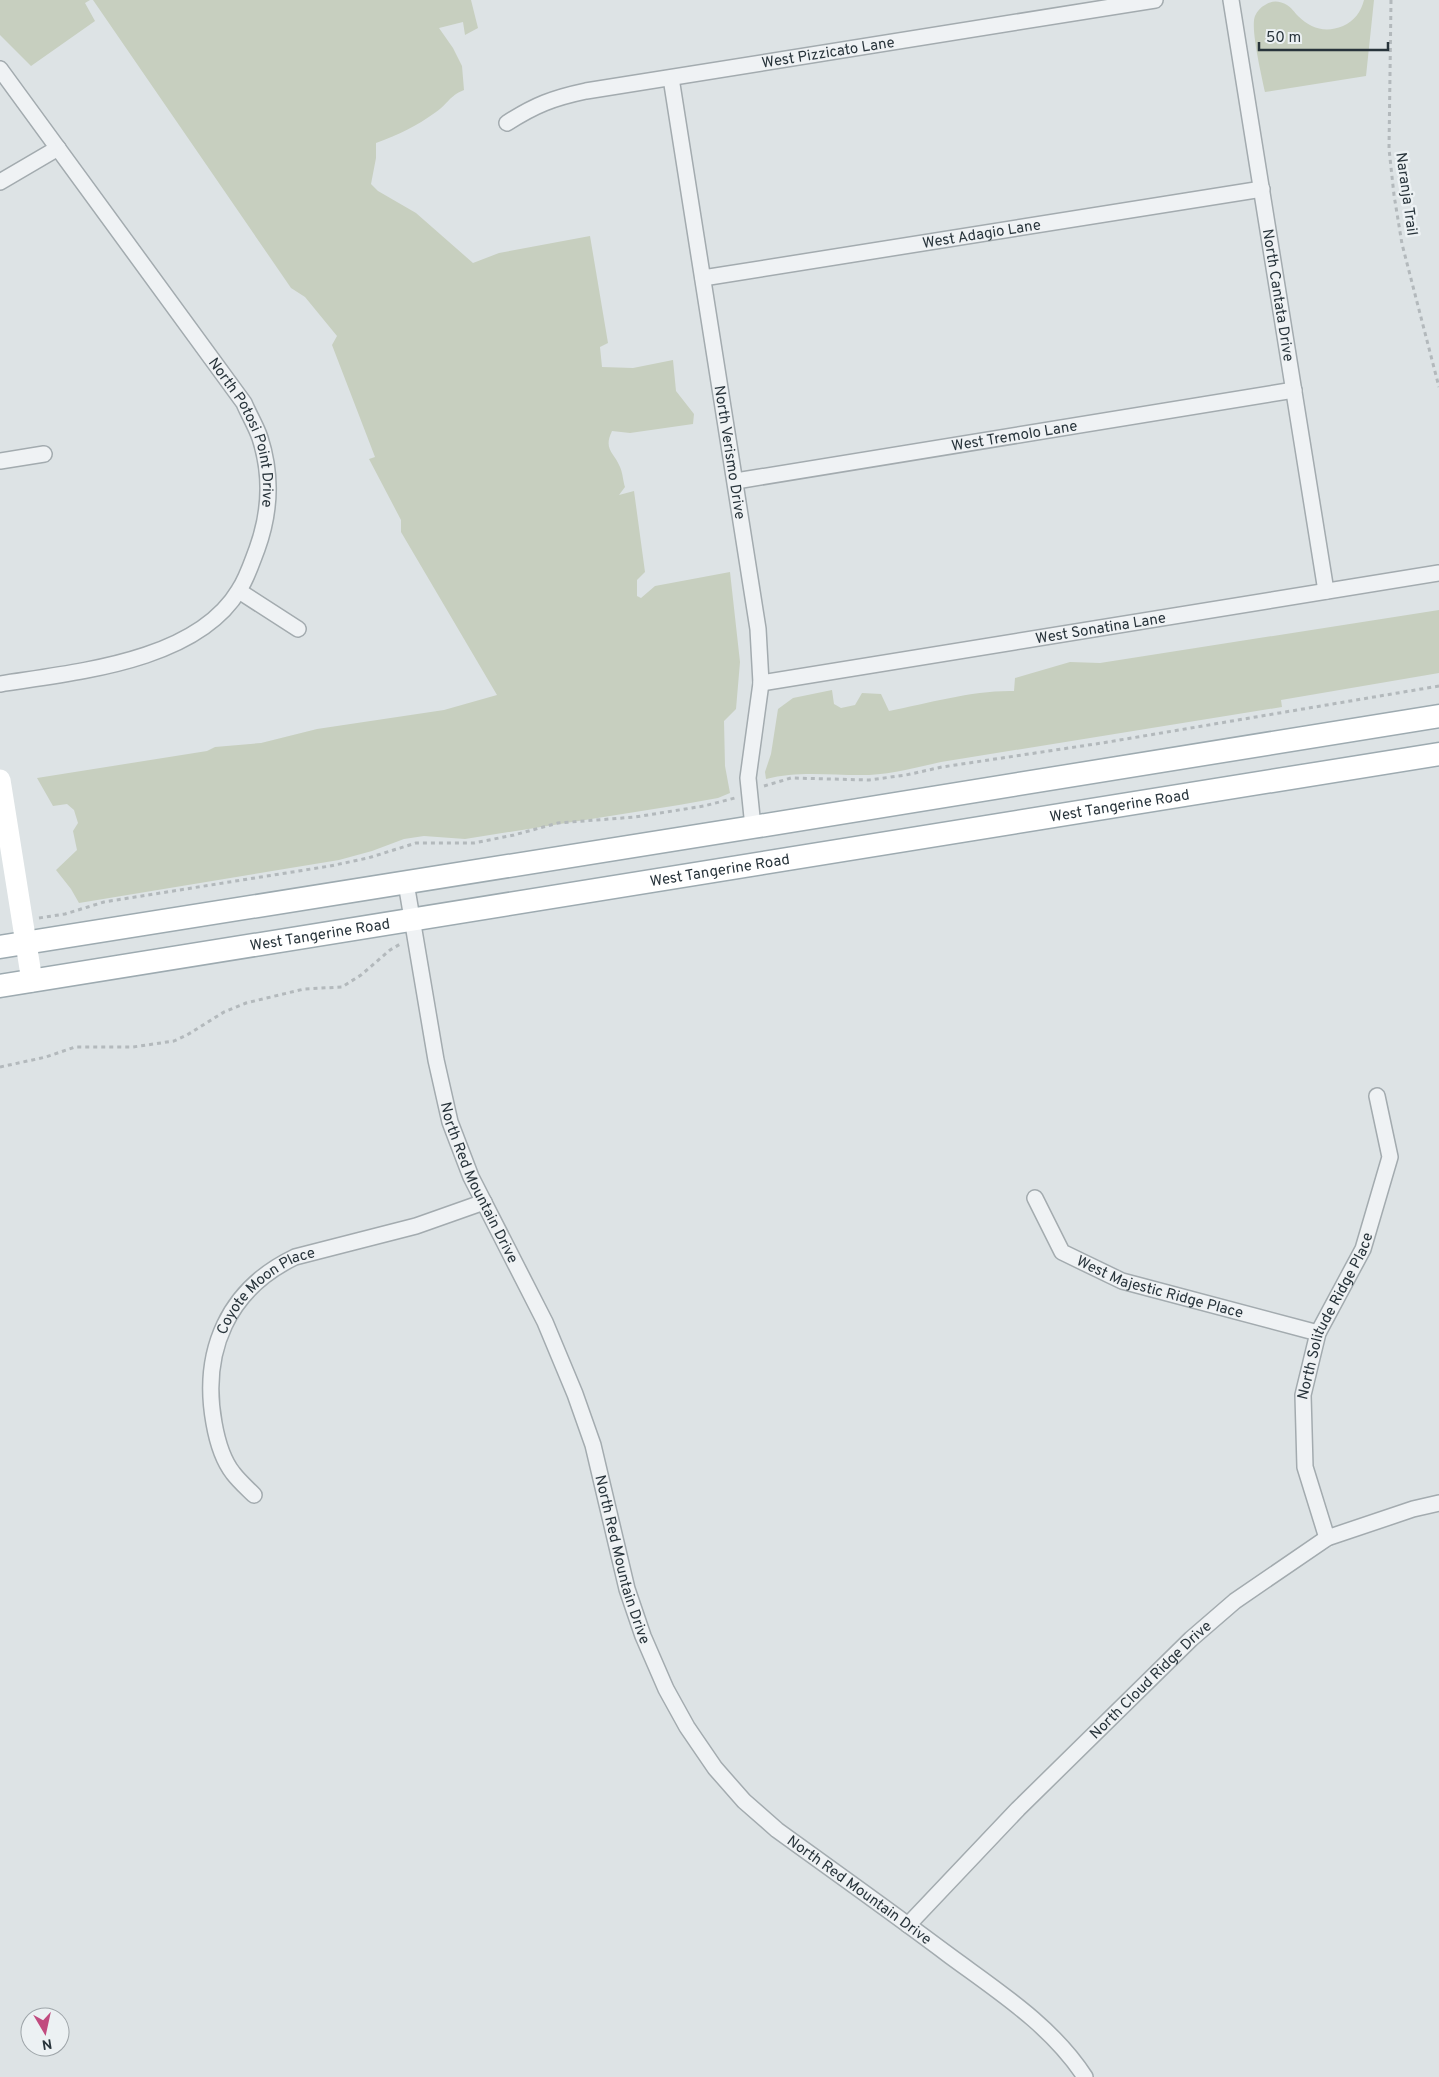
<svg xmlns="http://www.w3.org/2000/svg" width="1439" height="2077" font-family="Overpass,sans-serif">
<rect width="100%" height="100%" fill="#dde3e5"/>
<g fill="#c7cfbf">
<path d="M0,0H90L85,3L95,21L31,66L0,35Z"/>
<path d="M93,0H471L478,28L465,35L463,22L439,28L453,48L462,66L464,90C449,96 448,104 436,112C415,127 400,134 376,143V158L371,184L378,191L416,213L473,263L499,253L590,236L608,343L600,347L602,367L633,368L673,360L676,391L694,414L693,424L630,433L612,431C603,450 614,452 620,467C623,474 623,481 625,487L619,495L634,491L645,572L637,580V596L641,598L655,586L730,572L740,662L736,709L724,721L725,766L730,793L718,798L679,805L465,839L424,836L404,839L372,851L339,860L79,903L71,889L56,870L77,850L73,831L78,823L74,810L67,804L53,806L37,778L207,751L215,747L261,743L317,729L444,710L497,695L401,532V520L369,459L375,457L332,345L337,336L305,297L291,288Z"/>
<path d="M1364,0H1374L1366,76L1265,92C1262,77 1250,28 1255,16C1257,11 1261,7 1265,5C1272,0 1280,1 1287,5C1292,8 1294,12 1298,16C1311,29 1326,33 1343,26C1354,21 1361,12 1364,0Z"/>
<path d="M1439,610V673L1281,700L1282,707L941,762C918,767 893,774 869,775C835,776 800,770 766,779L765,772L771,754L778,709L793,698L832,690L834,704L841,708L855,705L862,693L881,694L889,711C929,703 974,690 1014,691L1015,678L1070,662L1100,663Z"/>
</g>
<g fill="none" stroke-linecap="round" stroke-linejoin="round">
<defs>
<g id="street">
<path id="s1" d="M1231,0L1326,591"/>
<path id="s2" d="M0,69L244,403C249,415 256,426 260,438C272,475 270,513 257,549C252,562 247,578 239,590C196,662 75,672 0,684"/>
<path id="s3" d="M671,78L758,629L761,683L748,778L753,827"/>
<path id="s4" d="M507,123C535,105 553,98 586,91L1155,0"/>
<path d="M0,182L58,148"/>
<path id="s5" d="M703,278L1262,189"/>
<path d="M0,461L44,454"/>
<path id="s6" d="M736,481L1294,390"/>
<path d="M239,591L298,629"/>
<path id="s7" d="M761,683L1439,573"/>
<path id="s8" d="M406,883L436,1060L450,1122L471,1177L545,1322L575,1394L593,1445L627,1589L643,1636L666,1689L687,1727L715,1768L744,1801L777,1830C835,1872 893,1913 950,1956C999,1992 1052,2026 1085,2077"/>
<path id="s9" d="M1035,1198L1062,1252L1122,1281L1318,1333"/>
<path id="s10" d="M254,1495C247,1488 239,1481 233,1473C222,1459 217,1440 214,1423C201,1351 228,1289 295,1257L416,1226L484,1202"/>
<path id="s11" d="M1327,1538L1305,1467L1303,1395L1318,1333L1363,1249L1390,1157L1377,1096"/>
<path id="s12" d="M908,1925L1018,1809L1191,1639L1235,1601L1327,1538L1413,1509L1439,1503"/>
</g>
<g id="primary">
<path d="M0,947L753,827L1439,716"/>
<path id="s13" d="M0,986L1439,754"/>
</g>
</defs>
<use href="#street" stroke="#a3abaf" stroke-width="18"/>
<use href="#primary" stroke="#9daab0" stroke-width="25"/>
<g stroke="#b3b9bc" stroke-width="3" stroke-dasharray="4 4" stroke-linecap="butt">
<path d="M1391,0L1389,149L1394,195L1402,244L1439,387"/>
<path d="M764,786L791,778L869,780L906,775L942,767L1102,743L1439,686"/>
<path d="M39,918L65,914L104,902L330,866L368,858L416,843H474L514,835L558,823L635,817L704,806L735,798"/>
<path d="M0,1067L46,1057L75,1047H133L174,1041L187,1035L224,1012L246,1003L304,989L342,987L361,975L390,950L402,943"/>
</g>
<use href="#street" stroke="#eff2f4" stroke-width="15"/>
<path stroke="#fff" stroke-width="21" d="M0,780L32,981"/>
<use href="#primary" stroke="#fff" stroke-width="22"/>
</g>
<g text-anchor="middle" stroke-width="5" stroke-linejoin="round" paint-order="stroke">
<g font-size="15" fill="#28343b" stroke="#ecf1f3">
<text dy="5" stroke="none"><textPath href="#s4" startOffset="331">West Pizzicato Lane</textPath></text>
<text transform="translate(1407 194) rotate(82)" y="5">Naranja Trail</text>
<text dy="5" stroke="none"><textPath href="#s5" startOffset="282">West Adagio Lane</textPath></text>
<text dy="5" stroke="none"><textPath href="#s1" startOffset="299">North Cantata Drive</textPath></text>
<text dy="5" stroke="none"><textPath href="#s2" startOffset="441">North Potosi Point Drive</textPath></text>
<text dy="5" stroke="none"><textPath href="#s6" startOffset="282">West Tremolo Lane</textPath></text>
<text dy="5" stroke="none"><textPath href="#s3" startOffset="379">North Verismo Drive</textPath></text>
<text dy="5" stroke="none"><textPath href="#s7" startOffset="344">West Sonatina Lane</textPath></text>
<text dy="5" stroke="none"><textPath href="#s13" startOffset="1134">West Tangerine Road</textPath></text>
<text dy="5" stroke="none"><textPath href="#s13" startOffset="729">West Tangerine Road</textPath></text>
<text dy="5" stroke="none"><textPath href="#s13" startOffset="324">West Tangerine Road</textPath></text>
<text dy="5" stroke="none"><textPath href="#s8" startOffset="310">North Red Mountain Drive</textPath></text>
<text dy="5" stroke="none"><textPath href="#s9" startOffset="165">West Majestic Ridge Place</textPath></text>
<text dy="5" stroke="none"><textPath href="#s10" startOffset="240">Coyote Moon Place</textPath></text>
<text dy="5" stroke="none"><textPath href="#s11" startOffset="232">North Solitude Ridge Place</textPath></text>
<text dy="5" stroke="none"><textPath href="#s8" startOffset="715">North Red Mountain Drive</textPath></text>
<text dy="5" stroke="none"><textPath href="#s12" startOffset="345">North Cloud Ridge Drive</textPath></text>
<text dy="5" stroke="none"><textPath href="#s8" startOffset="1135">North Red Mountain Drive</textPath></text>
</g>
</g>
<g transform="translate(45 2032) rotate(171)"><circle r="24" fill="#ecf1f3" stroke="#9ea5a9"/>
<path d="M0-4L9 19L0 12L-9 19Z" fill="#c14b7f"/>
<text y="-8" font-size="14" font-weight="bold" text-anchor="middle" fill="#28343b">N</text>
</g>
<path d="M1259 42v8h129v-8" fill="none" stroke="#28343b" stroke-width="2.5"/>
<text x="1266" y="42" font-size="15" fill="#28343b" stroke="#ecf1f3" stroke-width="4" paint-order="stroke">50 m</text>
</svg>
